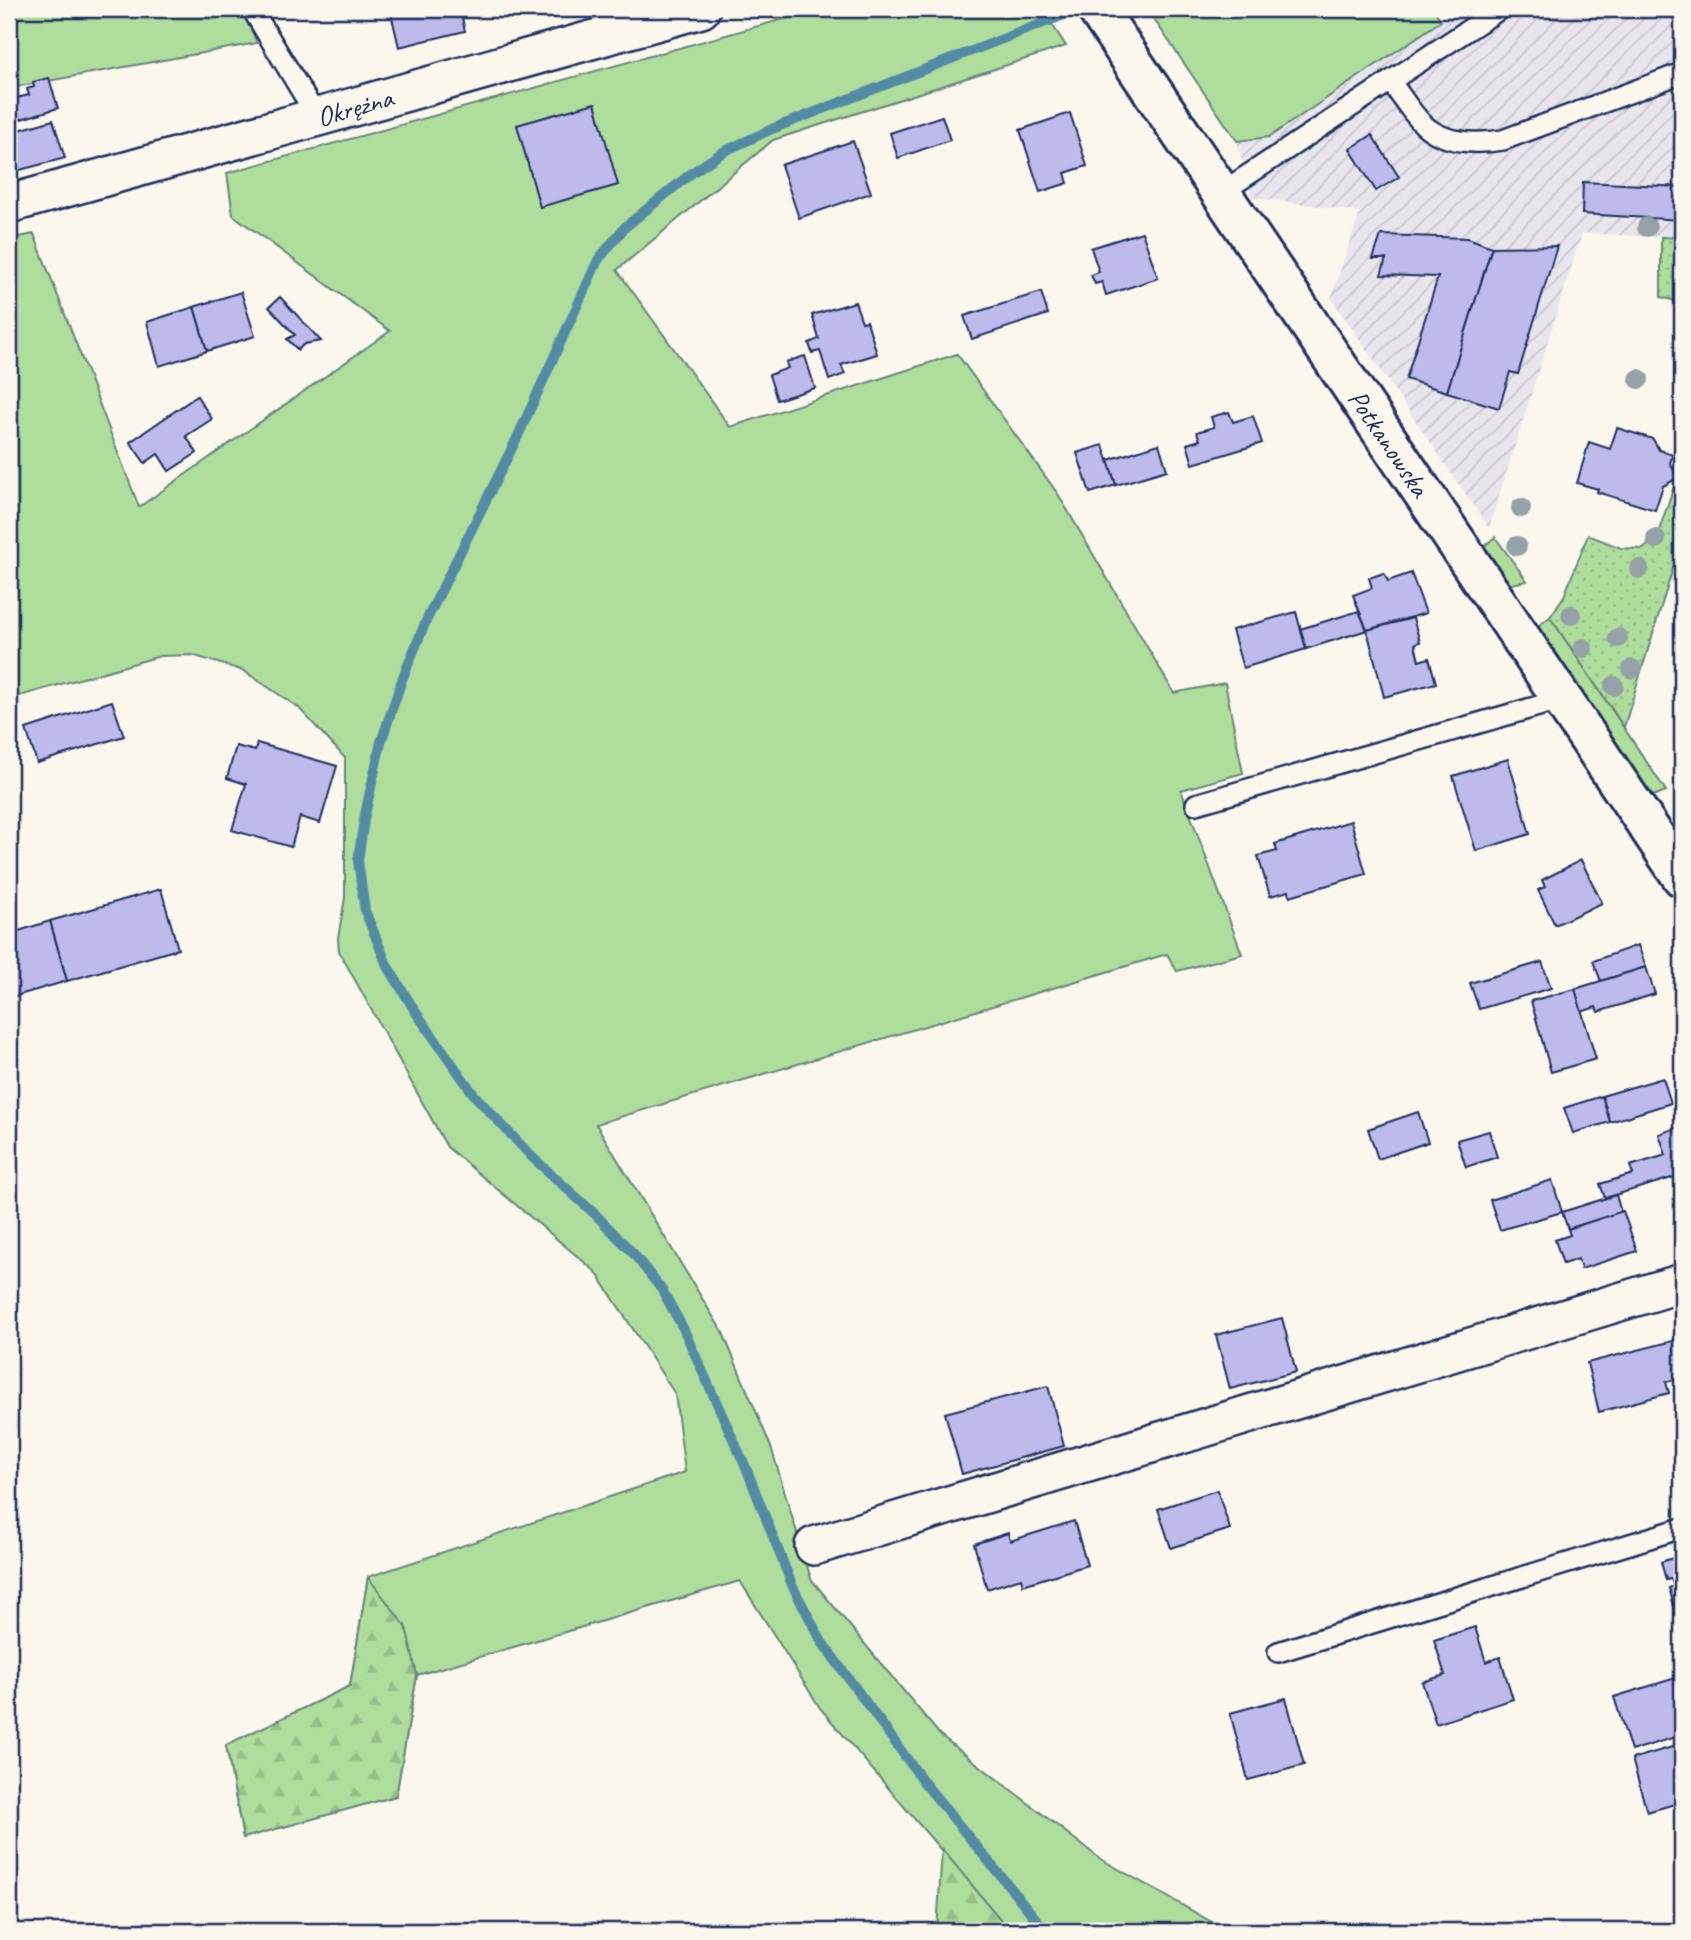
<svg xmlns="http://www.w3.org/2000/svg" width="1691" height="1940" font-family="Caveat,sans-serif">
<defs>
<pattern id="industrial-furrows" width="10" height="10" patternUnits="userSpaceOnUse" patternTransform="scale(1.75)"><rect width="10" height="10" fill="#e9e5ec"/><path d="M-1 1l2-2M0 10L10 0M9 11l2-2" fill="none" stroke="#c7c5cd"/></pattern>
<pattern id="forest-firs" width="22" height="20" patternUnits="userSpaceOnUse" patternTransform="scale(1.75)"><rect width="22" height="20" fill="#afdd9c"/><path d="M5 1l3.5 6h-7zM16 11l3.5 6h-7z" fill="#96be89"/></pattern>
<pattern id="garden-dots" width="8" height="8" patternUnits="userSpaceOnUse" patternTransform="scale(1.75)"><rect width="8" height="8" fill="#afdd9c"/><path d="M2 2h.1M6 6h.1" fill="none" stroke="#96be89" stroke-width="1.8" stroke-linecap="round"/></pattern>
</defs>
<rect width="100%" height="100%" fill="#fbf7ec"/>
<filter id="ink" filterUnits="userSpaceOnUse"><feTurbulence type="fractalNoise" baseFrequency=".0143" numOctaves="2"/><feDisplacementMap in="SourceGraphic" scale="14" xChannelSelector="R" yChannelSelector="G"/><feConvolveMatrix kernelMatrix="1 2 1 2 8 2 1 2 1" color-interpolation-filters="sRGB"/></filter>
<g filter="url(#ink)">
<path fill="url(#industrial-furrows)" d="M1459,9H1682V238L1582,233L1489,528L1331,298L1360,212L1251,197L1237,141L1269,137Z"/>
<g fill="#afdd9c" stroke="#65867d" stroke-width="2">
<path d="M9,9H242L257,43L9,88Z"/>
<path d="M820,9H1042L1066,46L773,140L617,270L730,427L957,354L1058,494L1174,693L1225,683L1243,773L1181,790L1242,954L1177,971L1167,954L596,1124L723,1333L771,1447L811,1579L940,1735L1099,1858L1224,1929L1217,1931H1010L820,1708L740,1581L417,1675L396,1796L243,1838L226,1745L350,1686L368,1577L685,1472L675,1394L596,1272L447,1147L339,951L338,938L345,898V758L299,708L244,671L192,655L160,656L9,699V239L34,234L139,507L390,331L233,215L227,173Z"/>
<path d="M1147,9H1434L1441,21L1269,137L1237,141Z"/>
<path d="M1495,537L1527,581L1506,585L1481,549Z"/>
<path d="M1550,617L1666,791L1648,798L1534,629Z"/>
</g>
<g fill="url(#forest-firs)" stroke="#65867d" stroke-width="2">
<path d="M368,1577L406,1627L417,1675L396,1796L243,1838L226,1745L350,1686Z"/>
<path d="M942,1849L1010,1931H937Z"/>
</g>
<g fill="url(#garden-dots)" stroke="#65867d" stroke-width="2">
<path d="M1661,237L1682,238V303L1661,297Z"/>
<path d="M1682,463V539L1624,727L1550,617L1564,596L1588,535L1621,548L1643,549L1656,539Z"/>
</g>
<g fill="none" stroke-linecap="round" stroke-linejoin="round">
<path stroke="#538ba5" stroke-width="10" d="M1046,1931L926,1785L822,1642L792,1585L747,1470L683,1328L662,1290L633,1253L596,1215L531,1156L475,1096L415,1011L387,965L365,911L358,861L364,819L381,742L403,677L426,621L518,436L598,260L625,227L693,172L723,152L772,129L1074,11"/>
</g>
<g fill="#bebaec" stroke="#1b2f5e" stroke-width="2">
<path d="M390,9H460L465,31L399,47Z"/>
<path d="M49,78L58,108L18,120L12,99L29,95L27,89L34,87L33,82Z"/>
<path d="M595,103L618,185L540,207L517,125Z"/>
<path d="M1070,113L1087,166L1065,173L1068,183L1040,192L1020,130Z"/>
<path d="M942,116L950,140L898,158L890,133Z"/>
<path d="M53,120L65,158L9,173V147L12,146L9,133Z"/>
<path d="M1372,135L1399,177L1376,191L1350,149Z"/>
<path d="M853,141L871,193L799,218L781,165Z"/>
<path d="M1583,182L1682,187V220L1582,214Z"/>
<path d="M1142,232L1158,278L1106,295L1102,282L1095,284L1091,275L1099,272L1091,248Z"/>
<path d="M1381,235L1468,238L1492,247L1447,392L1406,379L1438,277L1381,275L1386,259H1373Z"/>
<path d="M1557,246L1518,374L1510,372L1499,408L1447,392L1492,247Z"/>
<path d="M241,292L255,336L207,351L194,307Z"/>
<path d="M1041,292L1048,314L972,339L964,316Z"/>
<path d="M280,297L321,341L304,344L298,350L287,339L295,335L269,307Z"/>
<path d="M855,302L862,322L867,321L877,354L841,365L845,374L829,380L820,351L812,353L809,343L819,339L812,315Z"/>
<path d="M194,307L207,351L159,366L147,322Z"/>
<path d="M805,356L815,388L777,400L769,375L788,368L786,362Z"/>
<path d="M197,396L212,419L186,436L197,453L169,471L158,454L145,463L130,442Z"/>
<path d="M1229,412L1233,422L1253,416L1262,443L1193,464L1187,444L1200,440L1197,432L1214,427L1211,417Z"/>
<path d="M1617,428L1653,439L1659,450L1673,455L1670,463L1678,478L1663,486L1655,510L1597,492L1598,489L1577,483L1589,442L1610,449Z"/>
<path d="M1159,444L1167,470L1116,485L1108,460Z"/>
<path d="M1103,445L1116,485L1090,493L1077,453Z"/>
<path d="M1384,573L1388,581L1411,573L1426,613L1367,630L1353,595L1372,588L1369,578Z"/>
<path d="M1359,611L1367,630L1306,649L1300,629Z"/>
<path d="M1296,612L1306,649L1243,668L1232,630Z"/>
<path d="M1413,618L1420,642L1415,644L1419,661L1429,658L1436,683L1384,697L1367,630Z"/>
<path d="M112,701L124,736L37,763L26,729Z"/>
<path d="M257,743L337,766L320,823L300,817L291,847L232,830L246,784L227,778L236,746L255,751Z"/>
<path d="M1508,759L1530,834L1476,851L1453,776Z"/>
<path d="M1351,821L1366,874L1290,896L1289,891L1270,896L1258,856L1277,851L1275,844Z"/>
<path d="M1581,860L1602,903L1555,925L1538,890L1545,887L1542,880Z"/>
<path d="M161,889L178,949L67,981L50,921Z"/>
<path d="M50,921L67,981L9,998V934Z"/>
<path d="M1638,945L1646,967L1601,981L1593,961Z"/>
<path d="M1542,962L1551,988L1479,1009L1470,983Z"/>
<path d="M1646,967L1655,994L1598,1012L1596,1007L1581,1012L1575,989Z"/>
<path d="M1575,989L1596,1059L1551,1072L1531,1001Z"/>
<path d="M1663,1078L1671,1103L1610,1122L1602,1096Z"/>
<path d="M1602,1096L1610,1122L1573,1133L1564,1108Z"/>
<path d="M1418,1112L1428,1142L1378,1159L1368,1129Z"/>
<path d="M1682,1126V1175L1605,1198L1600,1184L1633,1174L1630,1166L1666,1155L1659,1134Z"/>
<path d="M1489,1131L1497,1157L1466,1167L1457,1140Z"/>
<path d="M1552,1180L1562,1212L1500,1230L1490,1200Z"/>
<path d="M1616,1195L1621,1212L1568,1229L1562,1212Z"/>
<path d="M1623,1211L1637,1251L1581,1269L1578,1259L1563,1264L1555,1240L1570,1235L1568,1229Z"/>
<path d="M1282,1318L1296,1372L1230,1389L1216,1335Z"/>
<path d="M1681,1339L1682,1378L1666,1382L1669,1393L1599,1412L1587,1363Z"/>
<path d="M1048,1386L1064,1446L962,1474L945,1413Z"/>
<path d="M1217,1490L1230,1529L1171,1548L1158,1509Z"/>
<path d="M1074,1521L1087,1565L1023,1585L1021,1578L987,1589L974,1544L1008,1533L1010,1541Z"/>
<path d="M1682,1555V1634L1669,1588L1674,1586L1671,1579L1666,1580L1661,1562Z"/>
<path d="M1475,1627L1486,1662L1500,1657L1513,1699L1436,1724L1422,1682L1445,1675L1434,1640Z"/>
<path d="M1682,1676V1735L1631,1751L1614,1697Z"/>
<path d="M1286,1698L1304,1765L1248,1780L1230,1713Z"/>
<path d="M1682,1744V1802L1647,1812L1632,1759Z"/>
</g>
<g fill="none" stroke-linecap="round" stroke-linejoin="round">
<defs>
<g id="lane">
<path d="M252,9L317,117"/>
<path d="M1390,81C1401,95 1411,113 1424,125C1445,144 1477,144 1503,140L1682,73"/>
<path d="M1222,192L1500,9"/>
<path d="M1196,804L1563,699"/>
<path d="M1278,1652L1682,1528"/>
</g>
<g id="street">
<path id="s1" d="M9,204L701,9"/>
<path d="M814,1546L1682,1283"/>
</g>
<g id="secondary">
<path id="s2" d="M1097,9L1682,877"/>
</g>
</defs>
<use href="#lane" stroke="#1b2f5e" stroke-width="24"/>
<use href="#street" stroke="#1b2f5e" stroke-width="42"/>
<use href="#secondary" stroke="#1b2f5e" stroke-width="44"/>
<use href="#lane" stroke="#fbf7ec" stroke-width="19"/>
<use href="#street" stroke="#fbf7ec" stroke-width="37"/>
<use href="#secondary" stroke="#fbf7ec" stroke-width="38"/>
</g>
<g fill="#94a1a7">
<circle cx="1647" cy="227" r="10"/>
<circle cx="1639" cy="379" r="10"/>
<circle cx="1521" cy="508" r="10"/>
<circle cx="1656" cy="539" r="10"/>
<circle cx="1517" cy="546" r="10"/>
<circle cx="1639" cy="569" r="10"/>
<circle cx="1571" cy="615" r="10"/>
<circle cx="1618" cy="638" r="10"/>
<circle cx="1583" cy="648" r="10"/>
<circle cx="1632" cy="669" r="10"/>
<circle cx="1614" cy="686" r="10"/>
</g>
</g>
<g text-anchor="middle" stroke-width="5" stroke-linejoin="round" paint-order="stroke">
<g font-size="28" fill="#1b2f5e" stroke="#fbf7ec">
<text dy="10" stroke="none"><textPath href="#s1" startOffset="359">Okrężna</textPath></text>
<text dy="10" stroke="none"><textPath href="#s2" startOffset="523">Potkanowska</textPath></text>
</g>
</g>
<rect width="1691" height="1940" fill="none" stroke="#fbf7ec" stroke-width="35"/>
<rect x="18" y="18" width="1656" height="1905" fill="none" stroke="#1b2f5e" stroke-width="2.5" filter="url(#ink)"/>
</svg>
